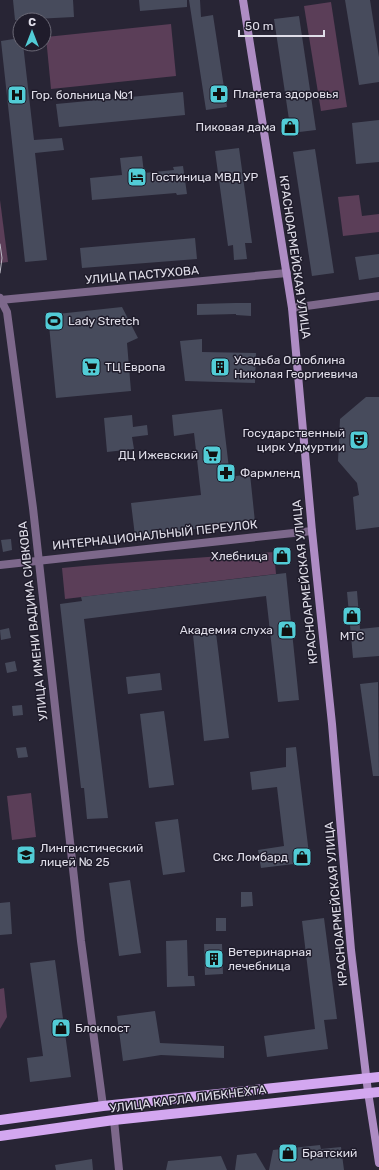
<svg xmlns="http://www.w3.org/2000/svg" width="379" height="1170" font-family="Rubik,sans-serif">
<rect width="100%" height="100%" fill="#282535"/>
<g fill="#5b3e58">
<path d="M331,2L347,107L321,111L304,6Z"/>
<path d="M171,24L176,76L51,89L46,37Z"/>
<path d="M359,195L362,216L379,214V232L343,236L338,197Z"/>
<path d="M0,200L8,262L0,263Z"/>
<path d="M274,552L276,574L65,599L62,568C133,561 204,558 274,552Z"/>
<path d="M31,793L36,837L12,840L7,796Z"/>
<path d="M4,988L7,1017L0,1029V989Z"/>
</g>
<g fill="#474b5c">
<path d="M13,0H73L74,17L15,20Z"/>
<path d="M139,0H187V7L140,11Z"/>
<path d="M189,0H200L201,17L213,15L227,107L206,110Z"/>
<path d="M345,0H370L379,57V82L359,85Z"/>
<path d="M299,16L316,130L291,133L274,19Z"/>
<path d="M20,38V44H23L34,140L62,138L64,150L35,153L47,260L25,262L1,41Z"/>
<path d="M183,92L185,115L59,127L56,104Z"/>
<path d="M379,120V162L356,164L352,123Z"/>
<path d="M239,148L252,243H245L247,259L234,260L233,245L228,246L215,151Z"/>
<path d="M315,149L334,273L312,276L293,152Z"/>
<path d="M142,156L144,173L174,170L173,167L183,166L187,194L177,195L176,193L92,200L90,178L122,175L120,158Z"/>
<path d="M195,238L197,259L82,268L80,248Z"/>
<path d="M379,254V277L359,280L355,257Z"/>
<path d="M235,303H251V316L236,315V314L197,315V304Z"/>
<path d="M122,307L138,338L127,343L131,391L56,398L48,315Z"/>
<path d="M202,339V352L256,353L255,383L185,381L180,341Z"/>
<path d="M366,397H379V527L356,530L353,497L359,495L357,483L338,461L340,419Z"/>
<path d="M222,409L230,477L250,474L255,522L135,536L131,503L201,495L194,433L174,436L172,415Z"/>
<path d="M132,415L133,427L147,425L148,435L132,437L134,449L107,452L104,418Z"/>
<path d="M11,539L12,550L3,552L1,540Z"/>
<path d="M286,551L287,560L278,561L277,552Z"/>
<path d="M286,573L299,700L278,702L266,596L84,619L108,818L87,819L84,788H81L60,604L82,601L81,597Z"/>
<path d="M357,591L360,629L379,627V656L353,658L347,592Z"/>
<path d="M9,628L11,638L1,640L0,630Z"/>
<path d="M216,633L229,738L204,741L193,635Z"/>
<path d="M15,661L17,671L7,673L5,663Z"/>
<path d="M160,673L162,690L128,694L126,677Z"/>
<path d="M378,682L379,776H373L360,684Z"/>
<path d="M22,705L23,715L13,716L12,706Z"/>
<path d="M164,711L174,785L149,788L140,714Z"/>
<path d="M26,747L28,757L18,758L16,748Z"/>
<path d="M296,747L310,862L261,868L258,850L284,846L277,787L252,790L250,772L286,767V748Z"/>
<path d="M178,819L185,872L163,875L155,822Z"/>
<path d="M130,880L141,953L119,956L109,883Z"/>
<path d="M241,892H252L253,906L241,907Z"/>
<path d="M10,902L12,934L0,935V903Z"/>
<rect x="216" y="918" width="10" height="13"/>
<path d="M324,918L337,1019L324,1020L328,1049L267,1057L264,1036L315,1029L302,921Z"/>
<path d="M187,940L188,976H194L195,986L167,987L166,941Z"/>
<path d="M204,944H222L223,974L205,975Z"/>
<path d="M55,960L71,1077L30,1082L27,1058L43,1056L30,963Z"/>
<path d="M155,1011L160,1043L224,1046V1058L161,1055L123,1061L117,1016Z"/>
<path d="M320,1145L321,1149L341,1147L344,1170H269L273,1150Z"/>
<path d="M256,1153L266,1170H235L237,1155Z"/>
<path d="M221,1156L227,1170H166L168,1161Z"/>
<path d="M92,1159L93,1170H56L55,1165Z"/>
</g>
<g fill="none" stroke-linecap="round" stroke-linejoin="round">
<g stroke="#7d688b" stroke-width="8">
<path d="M0,298L7,312L33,508L81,941L103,1106"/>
<path d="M0,300L287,273"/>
<path d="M292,308L379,296"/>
<path d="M0,565L312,531"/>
<path d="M114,1120L119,1170"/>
</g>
<path stroke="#ae8cc4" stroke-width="8" d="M243,0L292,308L312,531L332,724L351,950L368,1092L379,1163"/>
<g stroke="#d3a7f0" stroke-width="10">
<path d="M0,1120L103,1106L379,1077"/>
<path d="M0,1136L114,1120L379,1092"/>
</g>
<path stroke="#bbb8c4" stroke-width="1" d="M0,244L2,258L0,273"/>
</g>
<defs>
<symbol id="pharmacy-square" viewBox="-11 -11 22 22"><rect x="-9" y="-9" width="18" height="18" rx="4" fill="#52ccd6" stroke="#1f1c2b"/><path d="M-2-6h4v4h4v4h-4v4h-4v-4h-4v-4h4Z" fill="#111"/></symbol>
<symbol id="hospital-square" viewBox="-11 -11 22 22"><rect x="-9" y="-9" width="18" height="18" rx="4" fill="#52ccd6" stroke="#1f1c2b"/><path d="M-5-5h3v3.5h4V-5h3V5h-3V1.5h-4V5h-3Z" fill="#111"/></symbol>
<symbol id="shop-square" viewBox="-11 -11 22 22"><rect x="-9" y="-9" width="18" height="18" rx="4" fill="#52ccd6" stroke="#1f1c2b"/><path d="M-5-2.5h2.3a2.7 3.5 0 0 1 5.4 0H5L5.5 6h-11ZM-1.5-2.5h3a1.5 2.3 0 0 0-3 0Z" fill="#111"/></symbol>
<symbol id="hotel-square" viewBox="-11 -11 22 22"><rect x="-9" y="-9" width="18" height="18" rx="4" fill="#52ccd6" stroke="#1f1c2b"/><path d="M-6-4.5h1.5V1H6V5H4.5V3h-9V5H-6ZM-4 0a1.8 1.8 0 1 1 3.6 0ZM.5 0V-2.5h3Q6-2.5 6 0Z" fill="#111"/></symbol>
<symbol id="stadium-square" viewBox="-11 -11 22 22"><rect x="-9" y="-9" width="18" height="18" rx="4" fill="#52ccd6" stroke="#1f1c2b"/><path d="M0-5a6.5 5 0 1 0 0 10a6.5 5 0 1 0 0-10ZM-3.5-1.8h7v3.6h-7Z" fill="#111"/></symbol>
<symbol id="supermarket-square" viewBox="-11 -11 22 22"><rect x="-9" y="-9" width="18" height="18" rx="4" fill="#52ccd6" stroke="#1f1c2b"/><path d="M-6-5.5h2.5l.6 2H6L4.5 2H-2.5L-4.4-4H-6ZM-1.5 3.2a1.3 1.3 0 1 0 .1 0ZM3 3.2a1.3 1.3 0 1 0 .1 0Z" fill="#111"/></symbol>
<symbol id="building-square" viewBox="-11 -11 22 22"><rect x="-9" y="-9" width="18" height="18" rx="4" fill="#52ccd6" stroke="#1f1c2b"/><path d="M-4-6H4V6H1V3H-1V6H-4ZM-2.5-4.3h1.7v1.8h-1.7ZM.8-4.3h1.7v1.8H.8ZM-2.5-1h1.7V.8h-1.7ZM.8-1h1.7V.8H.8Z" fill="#111"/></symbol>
<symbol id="theatre-square" viewBox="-11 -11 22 22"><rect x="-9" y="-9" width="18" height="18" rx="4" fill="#52ccd6" stroke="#1f1c2b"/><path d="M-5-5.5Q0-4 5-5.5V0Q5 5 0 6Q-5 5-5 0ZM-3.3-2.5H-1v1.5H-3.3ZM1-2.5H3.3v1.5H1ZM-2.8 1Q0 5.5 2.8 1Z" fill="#111"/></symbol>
<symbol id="school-square" viewBox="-11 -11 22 22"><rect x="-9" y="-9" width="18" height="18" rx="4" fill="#52ccd6" stroke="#1f1c2b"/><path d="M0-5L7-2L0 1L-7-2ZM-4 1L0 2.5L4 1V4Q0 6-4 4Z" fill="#111"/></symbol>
</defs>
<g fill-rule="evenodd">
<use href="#pharmacy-square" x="208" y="83" width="22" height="22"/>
<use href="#hospital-square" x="6" y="84" width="22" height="22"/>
<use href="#shop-square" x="279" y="116" width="22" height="22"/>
<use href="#hotel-square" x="126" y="166" width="22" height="22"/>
<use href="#stadium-square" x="43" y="310" width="22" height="22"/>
<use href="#supermarket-square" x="80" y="356" width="22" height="22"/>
<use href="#building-square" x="209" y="356" width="22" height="22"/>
<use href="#theatre-square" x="348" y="429" width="22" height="22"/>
<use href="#supermarket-square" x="201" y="444" width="22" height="22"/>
<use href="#pharmacy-square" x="215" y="462" width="22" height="22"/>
<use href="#shop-square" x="271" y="545" width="22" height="22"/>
<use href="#shop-square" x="341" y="605" width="22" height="22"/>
<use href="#shop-square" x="276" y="619" width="22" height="22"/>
<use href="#school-square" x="15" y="844" width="22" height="22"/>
<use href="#shop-square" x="291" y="846" width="22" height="22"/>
<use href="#building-square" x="203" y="948" width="22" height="22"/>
<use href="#shop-square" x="50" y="1017" width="22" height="22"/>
<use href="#shop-square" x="277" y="1142" width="22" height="22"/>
</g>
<g text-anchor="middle" stroke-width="3" stroke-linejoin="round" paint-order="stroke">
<g font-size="12" fill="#e0dee9" stroke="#1f1c2b" text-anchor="start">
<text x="233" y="98">Планета здоровья</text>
<text x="31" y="99">Гор. больница №1</text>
<text x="276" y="131" text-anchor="end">Пиковая дама</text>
<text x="151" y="181">Гостиница МВД УР</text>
<text x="68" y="325">Lady Stretch</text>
<text x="234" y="364">Усадьба Оглоблина<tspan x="234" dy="14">Николая Георгиевича</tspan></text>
<text x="105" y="371">ТЦ Европа</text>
<text x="345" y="437" text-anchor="end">Государственный<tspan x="345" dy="14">цирк Удмуртии</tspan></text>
<text x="198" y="459" text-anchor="end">ДЦ Ижевский</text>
<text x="240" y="477">Фармленд</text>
<text x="268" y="560" text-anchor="end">Хлебница</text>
<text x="273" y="634" text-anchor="end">Академия слуха</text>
<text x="352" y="640" text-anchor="middle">МТС</text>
<text x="40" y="852">Лингвистический<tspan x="40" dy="14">лицей № 25</tspan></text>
<text x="288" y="861" text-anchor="end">Скс Ломбард</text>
<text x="228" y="956">Ветеринарная<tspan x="228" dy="14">лечебница</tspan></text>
<text x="75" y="1032">Блокпост</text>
<text x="302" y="1157">Братский</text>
</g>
<g font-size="12" fill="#e0dee9" stroke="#1f1c2b">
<text transform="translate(295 257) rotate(82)" y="4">КРАСНОАРМЕЙСКАЯ УЛИЦА</text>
<text transform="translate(142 275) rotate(-5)" y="4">УЛИЦА ПАСТУХОВА</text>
<text transform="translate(155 535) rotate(-6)" y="4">ИНТЕРНАЦИОНАЛЬНЫЙ ПЕРЕУЛОК</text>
<text transform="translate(305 582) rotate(-96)" y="4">КРАСНОАРМЕЙСКАЯ УЛИЦА</text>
<text transform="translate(33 621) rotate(-96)" y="4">УЛИЦА ИМЕНИ ВАДИМА СИВКОВА</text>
<text transform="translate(336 904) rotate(-95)" y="4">КРАСНОАРМЕЙСКАЯ УЛИЦА</text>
<text transform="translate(188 1099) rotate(-7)" y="4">УЛИЦА КАРЛА ЛИБКНЕХТА</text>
</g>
</g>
<g transform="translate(32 32)"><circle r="19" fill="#1f1c2b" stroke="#6c6a77"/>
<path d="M0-3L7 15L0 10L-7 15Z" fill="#52ccd6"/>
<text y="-6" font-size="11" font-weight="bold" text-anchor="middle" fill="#e0dee9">С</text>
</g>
<path d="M239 30v6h85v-6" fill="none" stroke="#e0dee9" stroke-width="2"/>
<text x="245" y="30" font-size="12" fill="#e0dee9" stroke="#1f1c2b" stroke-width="3" paint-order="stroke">50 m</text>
</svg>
